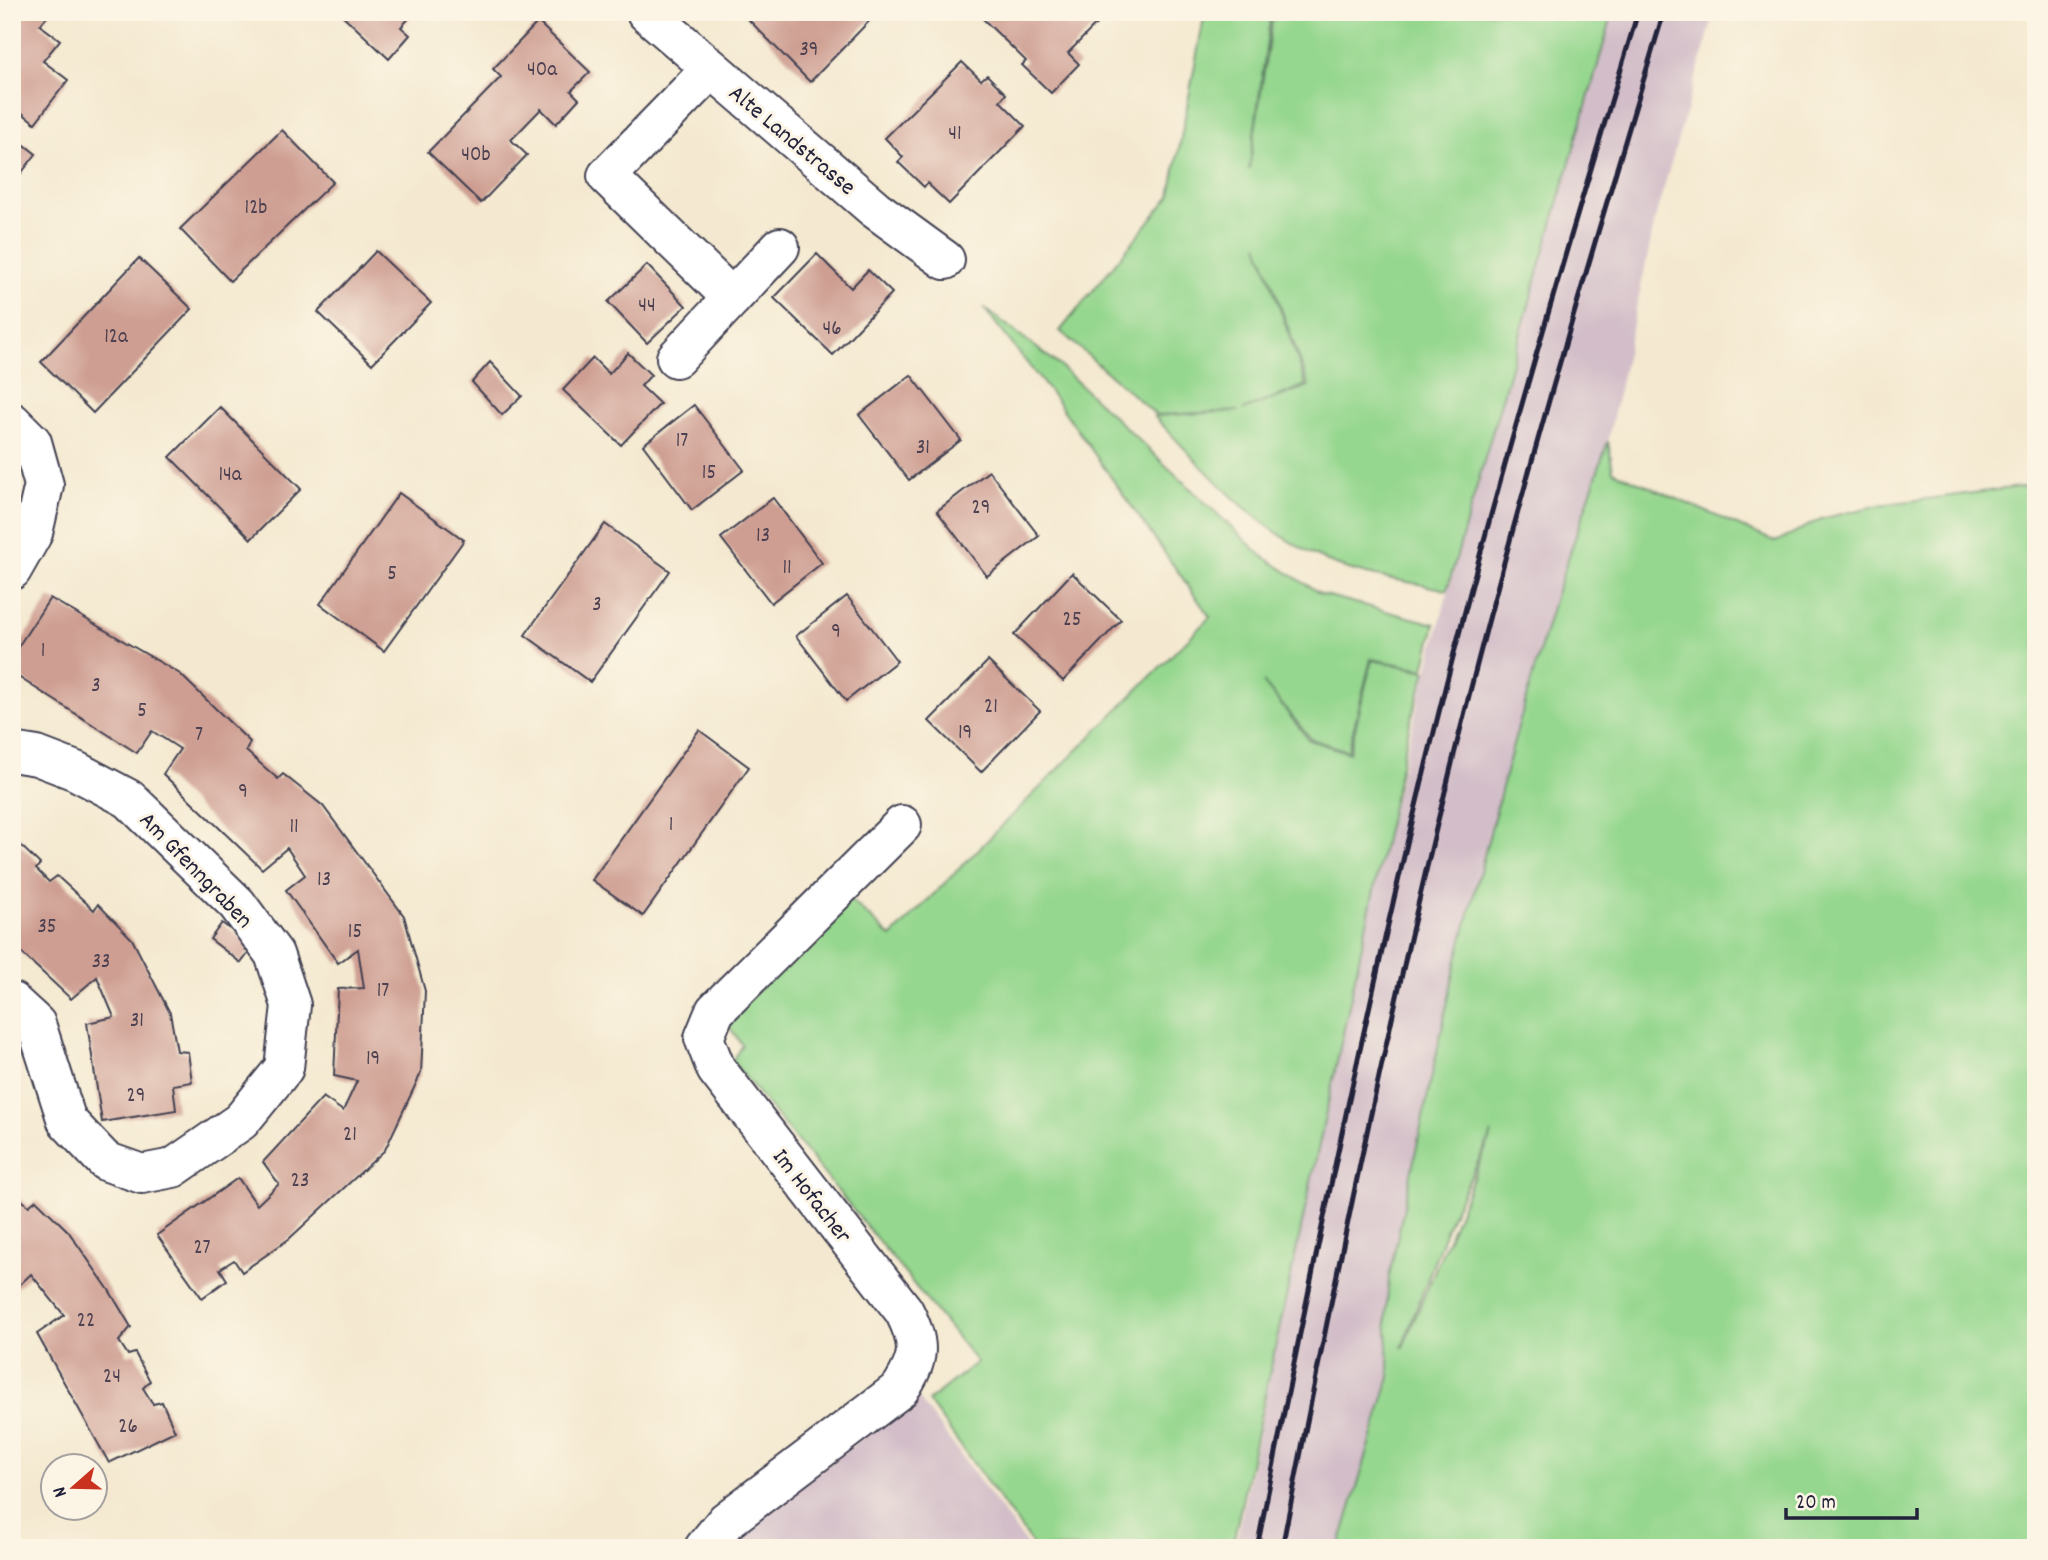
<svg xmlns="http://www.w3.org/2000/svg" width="2048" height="1560" font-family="Dekko,sans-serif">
<rect width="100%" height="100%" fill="#fcf5e5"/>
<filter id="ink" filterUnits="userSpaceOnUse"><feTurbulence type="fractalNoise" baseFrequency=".0143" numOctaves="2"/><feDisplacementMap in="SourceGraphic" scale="14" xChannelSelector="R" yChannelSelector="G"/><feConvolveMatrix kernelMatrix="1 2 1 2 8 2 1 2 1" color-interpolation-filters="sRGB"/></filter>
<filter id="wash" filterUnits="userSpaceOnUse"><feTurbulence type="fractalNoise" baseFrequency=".00686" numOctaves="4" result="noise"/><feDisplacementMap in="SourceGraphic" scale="28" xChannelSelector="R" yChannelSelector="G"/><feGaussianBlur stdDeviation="1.57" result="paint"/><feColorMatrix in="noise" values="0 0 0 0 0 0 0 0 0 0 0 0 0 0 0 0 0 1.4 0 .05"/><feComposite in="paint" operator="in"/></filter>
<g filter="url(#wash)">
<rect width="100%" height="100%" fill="#f4e9d0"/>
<g fill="#d2bdc8">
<path d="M1613,12H1715L1657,211L1608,441L1512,749L1456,963L1389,1277L1386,1316L1390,1377L1339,1548H1235L1352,978L1413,724L1479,474Z"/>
<path d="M918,1397L1029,1548H716Z"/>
</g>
<g fill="#95d78e" stroke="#5c7c64" stroke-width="2" fill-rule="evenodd">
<path d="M1205,12H1271L1249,170L1273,12H1613L1447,590C1414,582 1355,575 1326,561C1256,530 1206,471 1154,416L1239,411L1156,415L1060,331L1170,196ZM1258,244L1309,386L1243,410L1306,385Z"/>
<path d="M983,307L1058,364L1261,555L1321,594L1435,624L1424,669L1371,659L1348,751L1311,739L1263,682L1309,740L1349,753L1372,660L1426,671L1410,723L1232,1548H1035L928,1401L977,1362L732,1061L742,1045L726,1022L850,899L891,937L1210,617L1057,401Z"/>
<path d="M1608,441L1613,471L1776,542L1821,519L1879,505L2036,485V1548H1339L1390,1377L1386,1316L1389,1277L1456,963L1512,749L1555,597ZM1492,1133L1403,1347H1402L1451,1217Z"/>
</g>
<g id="blocks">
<g fill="#ce9e92">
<path d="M12,12H51L40,25L60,40L43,61L68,80L35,123L12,105Z"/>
<path d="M339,12H415L401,27L410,35L389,59Z"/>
<path d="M741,12H878L810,82Z"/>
<path d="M986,12H1108L1068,53L1079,64L1051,93L1022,65L1026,61L981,17Z"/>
<path d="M538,22L590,72L571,91L579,99L556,124L541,109L511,140L527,155L481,203L428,152L501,77L493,69Z"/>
<path d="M962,62L981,80L987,75L1006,94L1000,101L1025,126L949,204L927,183L924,187L898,162L903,157L885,138Z"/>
<path d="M282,130L333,182L230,281L180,229Z"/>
<path d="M12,135L36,154L12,185Z"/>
<path d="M376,251L431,303L372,364L318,312Z"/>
<path d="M817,254L851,288L868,270L892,293L833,355L774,298Z"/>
<path d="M139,258L192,309L93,413L41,362Z"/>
<path d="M647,265L686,306L647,343L608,302Z"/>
<path d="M628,353L651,375L641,386L660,404L621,445L563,390L593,358L609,374Z"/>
<path d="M490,362L522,396L502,415L472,382Z"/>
<path d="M911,375L961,440L909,480L859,415Z"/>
<path d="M694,405L744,470L692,510L643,445Z"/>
<path d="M220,407L301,489L251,539L170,457Z"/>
<path d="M989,471L1039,536L987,576L937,511Z"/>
<path d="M399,493L464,540L384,651L320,604Z"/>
<path d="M773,498L822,563L771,603L721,538Z"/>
<path d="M605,524L670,571L590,682L525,635Z"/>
<path d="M1072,573L1121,620L1063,681L1014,635Z"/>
<path d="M847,596L897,661L846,701L796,636Z"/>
<path d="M50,598L180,674L250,742L246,751L278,779L283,774L323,806L404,916L425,991L421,1073L385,1150L289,1239L242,1272L234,1260L220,1269L227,1280L202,1298L157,1235L238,1178L257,1205L279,1184L263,1162L323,1097L343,1111L357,1081L334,1076L338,989L364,988L358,949L338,963L286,890L305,875L287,848L262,869L163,774L180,749L152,731L137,753L12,673V656Z"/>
<path d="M988,661L1040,711L981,772L929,721Z"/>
<path d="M699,730L749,767L643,916L592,880Z"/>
<path d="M14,839L40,864L36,869L49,882L57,876L94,910L98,904L132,939L170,1013L177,1051L188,1052L192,1082L173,1085L176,1110L102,1122L87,1023L114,1017L97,977L71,999L12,944Z"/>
<path d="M222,923L253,947L241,963L210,939Z"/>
<path d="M12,1192L29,1206L36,1200L68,1231L109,1290L131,1327L119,1341L128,1355L135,1353L150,1381L143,1388L153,1404L162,1402L175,1431L109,1463L37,1334L64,1315L31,1274L12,1292Z"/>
</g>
</g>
</g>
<g filter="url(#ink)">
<use href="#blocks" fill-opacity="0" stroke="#424051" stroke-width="2"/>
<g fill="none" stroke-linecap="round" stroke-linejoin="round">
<defs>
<g id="minor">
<path d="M646,12L875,209L945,260"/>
<path d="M732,298L780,247"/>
<path d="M676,358L732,298L607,176L711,69"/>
<path d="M12,422L32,442L44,485L33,533L12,570"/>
<path d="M12,752L37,756L76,771L129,799L237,904L274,954L291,1005L284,1068L241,1121L173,1168L142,1174L105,1161L67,1121L36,1024L12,1002"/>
<path d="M704,1548L726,1521L900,1389C920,1358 921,1345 904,1311L716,1069L704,1038L715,1011L902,825"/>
</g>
</defs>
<use href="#minor" stroke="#424051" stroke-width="42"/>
<use href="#minor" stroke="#fff" stroke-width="38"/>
<g stroke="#22223b" stroke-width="5">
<path d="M1257,1548C1311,1275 1367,1002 1434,732C1494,490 1566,251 1638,12"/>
<path d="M1282,1548C1335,1277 1391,1007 1458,739C1519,495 1591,253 1664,12"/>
</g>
</g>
</g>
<g text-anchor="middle" stroke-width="6" stroke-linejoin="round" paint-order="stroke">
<g font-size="21" fill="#4d4151">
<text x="809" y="55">39</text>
<text x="542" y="75">40a</text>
<text x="955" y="139">41</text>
<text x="476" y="160">40b</text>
<text x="256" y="213">12b</text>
<text x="647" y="311">44</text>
<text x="832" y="334">46</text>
<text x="116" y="342">12a</text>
<text x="682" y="446">17</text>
<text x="923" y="453">31</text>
<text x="709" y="478">15</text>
<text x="230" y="480">14a</text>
<text x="981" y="513">29</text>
<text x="763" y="541">13</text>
<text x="787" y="573">11</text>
<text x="392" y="579">5</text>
<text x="597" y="610">3</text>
<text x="1072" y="625">25</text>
<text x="836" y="637">9</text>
<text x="43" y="656">1</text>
<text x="96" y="691">3</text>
<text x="991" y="712">21</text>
<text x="142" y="716">5</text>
<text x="965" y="738">19</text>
<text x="199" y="740">7</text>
<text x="243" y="797">9</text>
<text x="671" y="830">1</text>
<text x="294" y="832">11</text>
<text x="324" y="885">13</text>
<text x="47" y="932">35</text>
<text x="355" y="937">15</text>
<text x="101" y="967">33</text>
<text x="383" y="996">17</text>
<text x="137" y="1026">31</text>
<text x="373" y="1064">19</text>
<text x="136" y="1101">29</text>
<text x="350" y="1140">21</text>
<text x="300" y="1186">23</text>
<text x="202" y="1253">27</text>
<text x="86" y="1326">22</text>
<text x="112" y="1382">24</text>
<text x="128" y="1432">26</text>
</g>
<g font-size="24" fill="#22223b" stroke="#fcf5e5">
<text transform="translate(793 139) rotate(40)" y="8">Alte Landstrasse</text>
<text transform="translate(197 869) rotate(46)" y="8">Am Gfenngraben</text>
<text transform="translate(813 1195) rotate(52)" y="8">Im Hofacher</text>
</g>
</g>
<rect width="2048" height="1560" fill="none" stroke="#fcf5e5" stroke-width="42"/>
<g transform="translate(74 1487) rotate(250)"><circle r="33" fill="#fcf5e5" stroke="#a5a1a1" stroke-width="2"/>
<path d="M0-5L12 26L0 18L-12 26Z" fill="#c8321e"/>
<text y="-10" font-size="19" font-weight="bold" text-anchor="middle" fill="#22223b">N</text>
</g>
<path d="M1786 1508v10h131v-10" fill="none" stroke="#22223b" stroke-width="3.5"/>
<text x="1796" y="1508" font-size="21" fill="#22223b" stroke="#fcf5e5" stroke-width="5" paint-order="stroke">20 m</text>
</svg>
